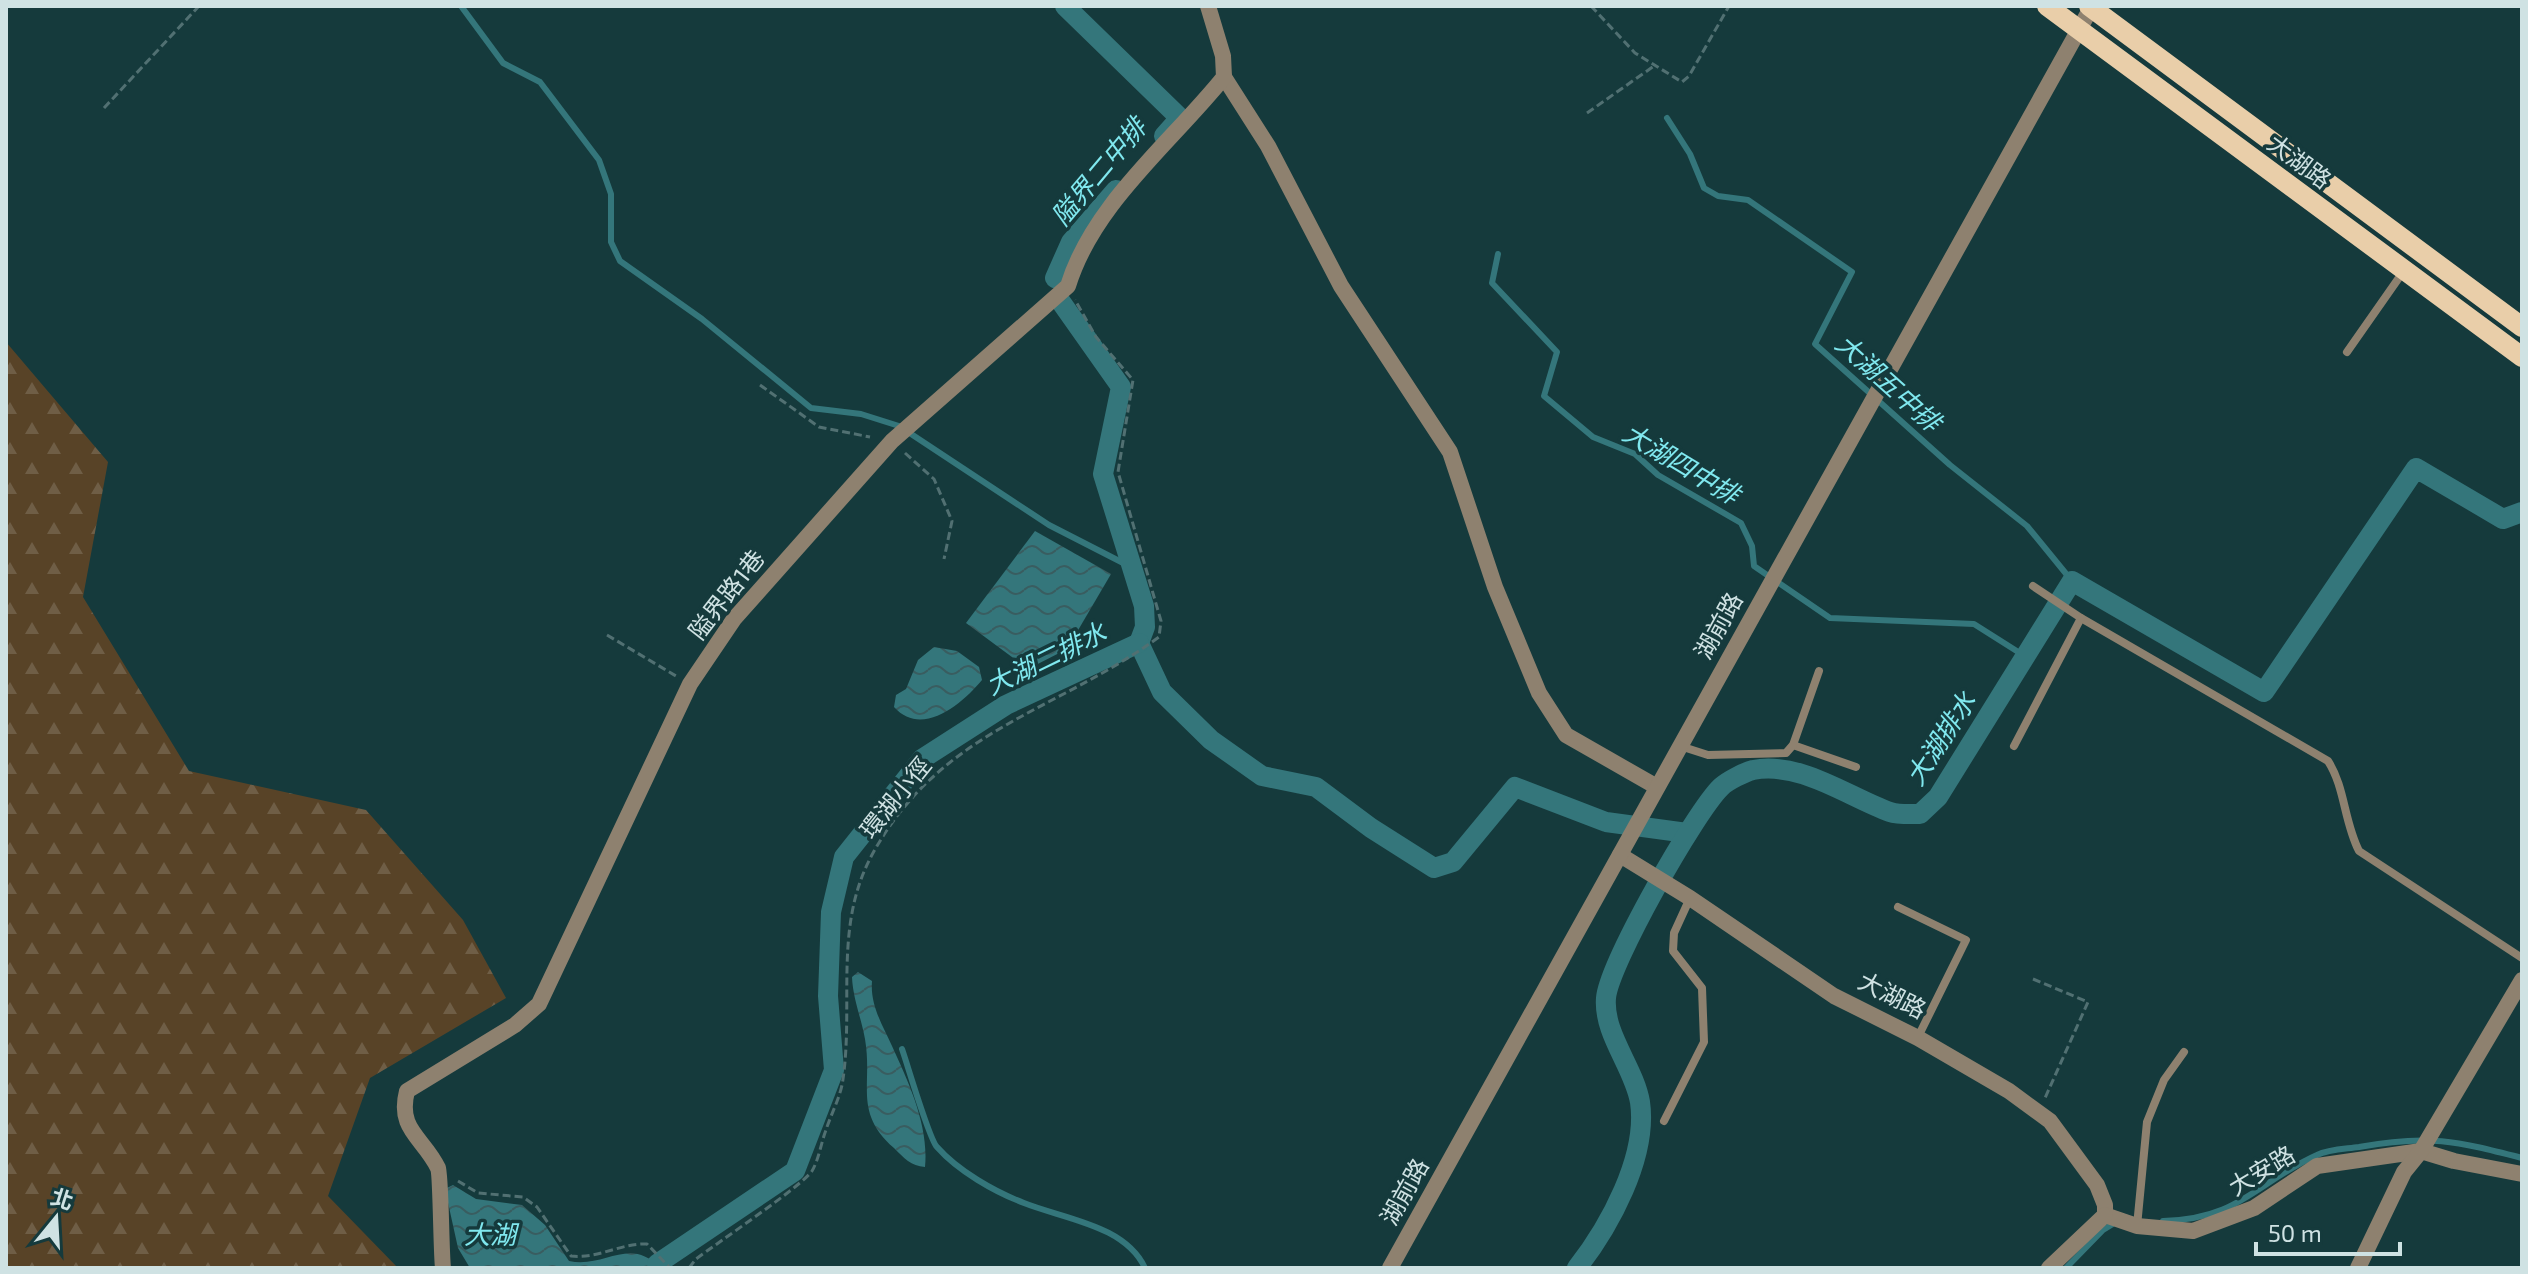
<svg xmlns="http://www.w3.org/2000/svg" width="2528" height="1274" font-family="'Exo 2','Noto Sans TC',sans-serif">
<defs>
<pattern id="forest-firs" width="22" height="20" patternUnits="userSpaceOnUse" patternTransform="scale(2)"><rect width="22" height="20" fill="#584327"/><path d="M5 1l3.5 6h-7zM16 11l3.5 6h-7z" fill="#6f5e46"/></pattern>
<pattern id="water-waves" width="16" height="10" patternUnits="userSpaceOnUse" patternTransform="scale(2)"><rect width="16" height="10" fill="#34767b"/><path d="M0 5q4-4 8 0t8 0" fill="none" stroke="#395d60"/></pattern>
</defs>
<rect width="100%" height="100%" fill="#153a3c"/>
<path fill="url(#forest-firs)" d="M6,342L108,462L83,597L189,771L366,810L463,920L506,998L370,1078L328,1196L398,1268H6Z"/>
<g fill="url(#water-waves)">
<path d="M1035,531L1111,574L1067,649L1028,669L966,623Z"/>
<path d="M934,647L957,651L979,667L982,680C962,704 922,738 894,707L896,695L906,689L918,660Z"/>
<path d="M858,972L872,981C870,1005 882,1024 892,1046C909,1083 929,1126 925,1167C911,1166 904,1158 894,1148C853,1112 873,1085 865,1039C861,1017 853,999 852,977Z"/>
<path d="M453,1185L476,1199L522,1205L545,1225L569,1261C604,1269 631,1235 659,1268H470L458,1248L445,1189Z"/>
</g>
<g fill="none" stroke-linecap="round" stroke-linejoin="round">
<g stroke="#34767b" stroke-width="6">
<path d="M461,6L503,63L540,82L599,160L611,194V242L620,261L702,319L811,408L861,414L899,426L1049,525L1131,567"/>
<path d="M1667,118L1690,154L1704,188L1718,196L1748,200L1852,272L1815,344L1950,465L2027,526L2072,581"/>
<path d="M1498,254L1492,283L1557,352L1544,396L1593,437L1635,454L1658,475L1741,523L1752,546L1754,566L1830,618L1974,624L2023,655"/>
<path d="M902,1049C908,1066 929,1139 937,1147C958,1171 995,1192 1024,1203C1064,1219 1125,1225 1145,1268"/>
<path d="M2163,1221C2240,1219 2255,1183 2317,1155C2329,1149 2346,1149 2359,1147C2428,1134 2456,1141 2522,1158"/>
<path d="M2066,1268L2103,1230L2116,1222"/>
</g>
<g stroke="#34767b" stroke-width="20">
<path d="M1065,6L1180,118L1164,136"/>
<path d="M1055,278L1071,242L1116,190"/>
<path d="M1061,302L1121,387L1103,474L1144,606L1145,627L1139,643"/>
<path d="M1139,643L1162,692L1211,740L1262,776L1316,787L1371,828L1434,868L1453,862L1515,787L1606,822L1687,833"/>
<path d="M657,1264L795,1171L834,1070L828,996L831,912L844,857L922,759L1006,705L1139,643"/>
<path d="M1577,1268C1609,1227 1648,1157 1640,1102C1634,1067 1603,1034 1606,998C1609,964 1695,812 1721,787C1727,781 1745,772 1753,770C1801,761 1848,797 1890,812C1899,815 1911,814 1920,814L1938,797L2072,581L2264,692L2416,468L2503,519L2522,512"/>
</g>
<g stroke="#517072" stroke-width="3" stroke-dasharray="8 4" stroke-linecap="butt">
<path d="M1591,6L1635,53L1682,82L1689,76L1729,6"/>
<path d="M104,108L199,6"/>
<path d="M1587,113L1654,66"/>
<path d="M760,385L819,427L870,437"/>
<path d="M905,453L934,479L952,521L944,559"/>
<path d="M607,635L676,676"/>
<path d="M2033,979L2088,1002L2045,1098"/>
<path d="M458,1181L478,1193L523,1197L537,1207L571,1256C598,1259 621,1243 647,1244L670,1268"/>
<path d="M689,1268L696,1259C717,1243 802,1186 812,1171C819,1159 821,1143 826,1130C831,1114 841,1096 843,1079C854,1002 833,925 873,853C942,729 1056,712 1159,637L1161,621L1118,472L1133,380L1096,337L1075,300"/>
</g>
<g stroke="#8e816f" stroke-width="8">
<path d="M2347,352L2403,272"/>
<path d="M2033,586L2081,618L2328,761C2345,787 2344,822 2359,851L2522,958"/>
<path d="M1793,745L1856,767"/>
<path d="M1680,746L1708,755L1786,753L1793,745L1819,671"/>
<path d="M2014,746L2081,618"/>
<path d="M1898,907L1966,940L1918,1037"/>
<path d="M1664,1121L1704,1042L1702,988L1673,951L1674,933L1690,898"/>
<path d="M2137,1226L2147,1122L2164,1080L2184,1052"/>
</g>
<g stroke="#8e816f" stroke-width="16">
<path d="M1224,77L1268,146L1341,286L1450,452L1495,587L1539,693L1566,735L1657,787"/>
<path d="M1620,855L1690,898L1834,996L1918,1038L2009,1091L2050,1121L2097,1185L2105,1205V1215"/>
<path d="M2105,1215L2137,1226L2193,1231L2254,1208L2317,1166L2421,1151L2454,1161L2522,1174"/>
<path d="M443,1268C441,1251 441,1175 438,1168C423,1137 397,1130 407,1091L515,1025L539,1004L690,684L734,619L892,441L1068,286C1093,204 1171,143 1224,77L1223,56L1208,6"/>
<path d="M1390,1268L2091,8"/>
<path d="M2049,1268L2105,1215"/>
<path d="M2358,1268L2404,1172L2421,1151L2522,980"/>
</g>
<g stroke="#e9cea9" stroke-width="20">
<path d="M2047,6L2522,357"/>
<path d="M2089,6L2522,327"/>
</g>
</g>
<g text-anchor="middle" stroke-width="7" stroke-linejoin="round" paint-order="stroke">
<g font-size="24" fill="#cfe2e3" stroke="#153a3c">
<text transform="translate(2299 162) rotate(37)" y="8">大湖路</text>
<text transform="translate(727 595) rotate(-52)" y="8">隘界路1巷</text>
<text transform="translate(1719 626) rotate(-61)" y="8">湖前路</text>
<text transform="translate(896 798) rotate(-51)" y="8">環湖小徑</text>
<text transform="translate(1892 996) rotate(27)" y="8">大湖路</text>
<text transform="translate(2262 1171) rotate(-31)" y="8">大安路</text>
<text transform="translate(1405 1192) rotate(-61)" y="8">湖前路</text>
</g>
<g font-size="26" font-style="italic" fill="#80e8ef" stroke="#153a3c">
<text transform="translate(1099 172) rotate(-50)" y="9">隘界二中排</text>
<text transform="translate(1888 383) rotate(42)" y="9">大湖五中排</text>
<text transform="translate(1681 464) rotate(31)" y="9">大湖四中排</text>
<text transform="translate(1046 659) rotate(-26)" y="9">大湖二排水</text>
<text transform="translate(1941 739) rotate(-57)" y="9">大湖排水</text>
<text x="490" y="1244">大湖</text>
</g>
</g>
<rect width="2528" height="1274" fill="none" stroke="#cfe2e3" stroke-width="16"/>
<g transform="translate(56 1218) rotate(18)" stroke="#153a3c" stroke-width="6" paint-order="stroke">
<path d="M0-6L14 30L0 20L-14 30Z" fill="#cfe2e3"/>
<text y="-12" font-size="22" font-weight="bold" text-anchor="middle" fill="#cfe2e3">北</text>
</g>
<path d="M2256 1242v12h144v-12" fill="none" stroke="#cfe2e3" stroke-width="4"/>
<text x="2268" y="1242" font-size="24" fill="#cfe2e3" stroke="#153a3c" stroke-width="6" paint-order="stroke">50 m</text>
</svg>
